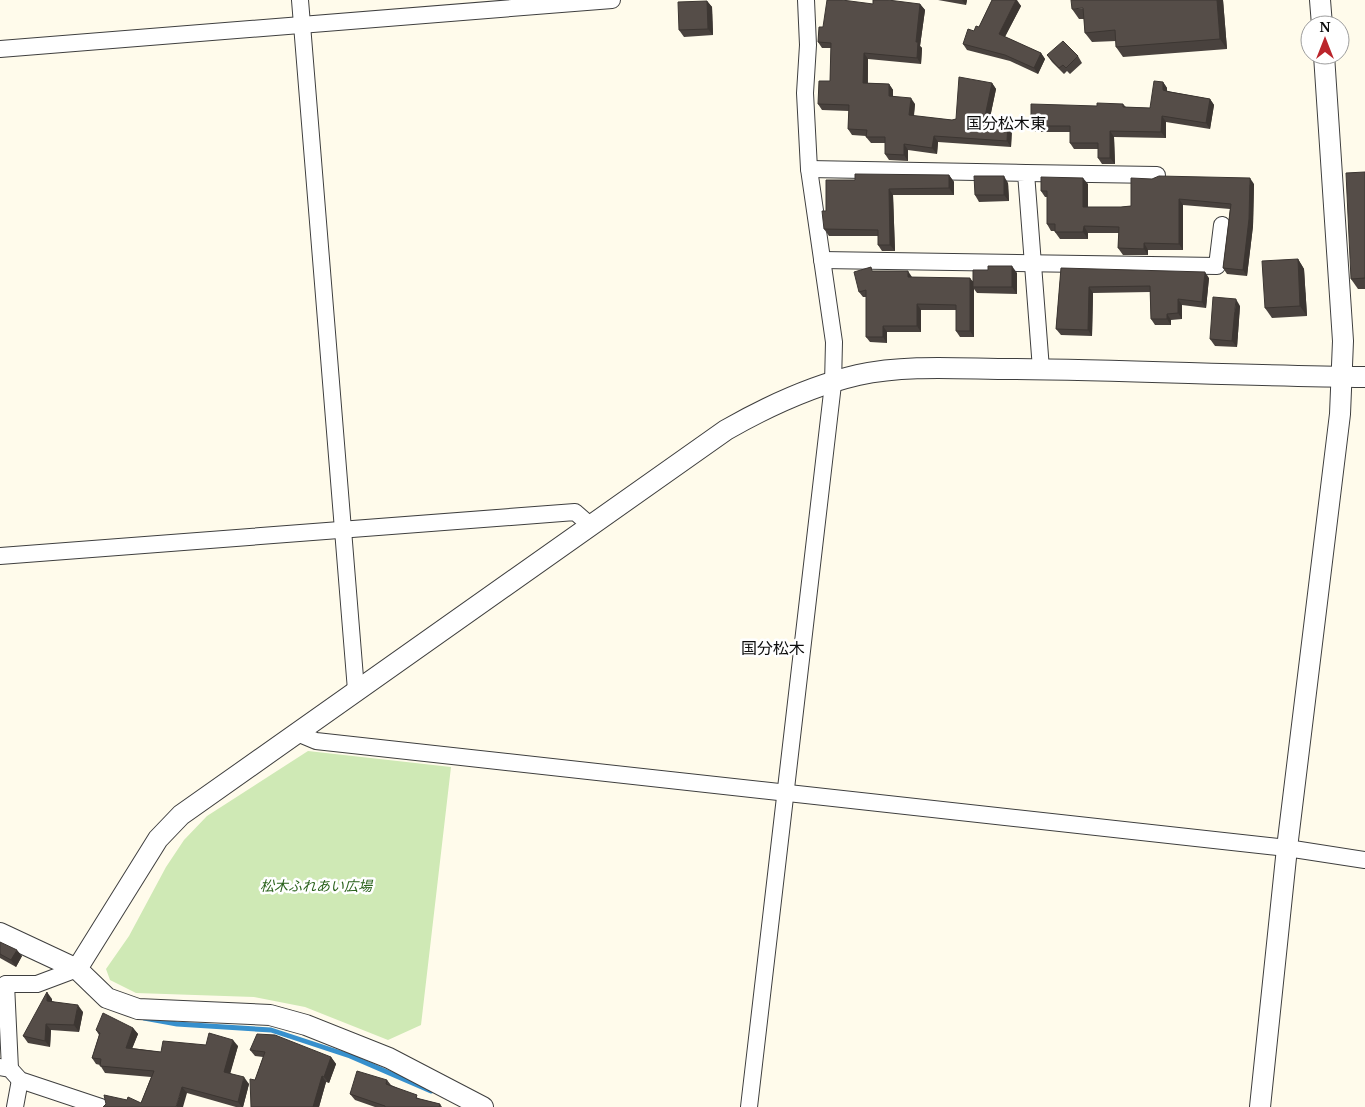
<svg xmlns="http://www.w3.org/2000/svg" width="1365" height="1107" font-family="'Noto Serif','Noto Sans JP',serif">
<rect width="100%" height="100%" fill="#fffbeb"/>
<path fill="#cfe9b5" d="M308,751L451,767L421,1025L388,1040L305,1007L254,997L136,993L110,980L106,969L129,936L166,867L184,840L207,816Z"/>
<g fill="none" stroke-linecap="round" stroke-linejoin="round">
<path stroke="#3790cd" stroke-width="5" d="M144,1018L177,1024L271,1030L350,1056L431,1091"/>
<defs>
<g id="minor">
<path d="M300,0L356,690"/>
<path d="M0,49L612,0"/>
<path d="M809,169L1026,173L1041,369"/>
<path d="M1026,173L1157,175"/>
<path d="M822,260L1217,266L1222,225"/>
<path d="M0,556L575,512L591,526"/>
<path d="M297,733L316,741L1287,848L1365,860"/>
<path d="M6,984L10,1069"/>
<path d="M0,987L6,984H37L77,969"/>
<path d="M0,1067L10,1069L20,1080L101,1107"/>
<path d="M15,1107L20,1080"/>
<path d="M749,1107L833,384L834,342L809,169L805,93L808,45L806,0"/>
</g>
<g id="tertiary">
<path d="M1320,0L1322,25"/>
<path d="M0,933L77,969L107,998L138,1009L270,1015L306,1025L389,1058L483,1107"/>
<path d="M77,969L158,839L181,815L726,430C768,406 811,386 858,375C908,364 963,369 1013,369C1130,370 1248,376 1365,377"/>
<path d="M1260,1107L1287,848L1340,414L1343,341L1324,55"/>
</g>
</defs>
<use href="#minor" stroke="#3f3f3f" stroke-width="18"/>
<use href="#tertiary" stroke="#3f3f3f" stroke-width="22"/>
<use href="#minor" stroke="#fff" stroke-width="16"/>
<use href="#tertiary" stroke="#fff" stroke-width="20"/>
</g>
<g fill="#49423e">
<path d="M938,0H967L966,5Z"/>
<path d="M992,0H1017L1021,6L1005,37L1041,53L1045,59L1038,74L1010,61L967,50L963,44L974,31L979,27Z"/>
<path d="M1223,0L1227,49L1123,57L1116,47V41L1092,42L1085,33L1084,19H1079L1072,9Z"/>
<path d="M707,1L712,7L713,35L684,37L679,30Z"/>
<path d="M873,4H920L925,10L920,46L922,48L921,64L868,59V83L889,84L893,90V96L915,104L914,116L952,120L956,119L992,83L996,89L989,122H1008L1012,128L1011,147L938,142L937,154L908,150V161L889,160L885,154V143H871L866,137V136L852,135L848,129L849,111L822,110L818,104L830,81L831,48H822L818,42L823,27Z"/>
<path d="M1047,55L1078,56L1082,63L1070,74L1067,71L1064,74L1052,62Z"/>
<path d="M1163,82L1167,88V91L1210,99L1214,105L1210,129L1166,122V138L1114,137L1115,164H1102L1098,158V149H1074L1070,143V132H1036L1031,126L1097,106L1123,104L1126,107L1150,108Z"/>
<path d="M1365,172V289H1358L1351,279Z"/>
<path d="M949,175L954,182V195H893L895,251H882L878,245V236H829L824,229L826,211L855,180Z"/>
<path d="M1008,183L1009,201L979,202L975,195Z"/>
<path d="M1088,184V207H1121L1131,206L1254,184L1253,226L1247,276L1227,274L1223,268L1230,209L1183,205V250H1148V255H1123L1118,248L1119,233H1088V239H1060L1055,232V231H1051L1047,224V197H1045L1041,191Z"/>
<path d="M1298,259L1304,269L1307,316L1272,318L1265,308Z"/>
<path d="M1061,268L1209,278L1206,308L1182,305V319L1171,320V325H1155L1151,319L1150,292L1093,293L1092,336L1061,335L1056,329Z"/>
<path d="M874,271L912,277L973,281L1017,273V294L977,293L974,289V337H960L956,331V310H921V332H887V343L870,342L866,337V297H863L859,292Z"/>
<path d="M1240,306L1237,347L1215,346L1210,339Z"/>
<path d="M0,942L22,956L16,967L0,958Z"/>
<path d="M52,999V1001L83,1012L79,1032L51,1030L50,1047L28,1043L23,1036Z"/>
<path d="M133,1028L138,1034L132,1048L161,1052L206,1045L238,1046L230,1073L249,1084L243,1107H236L187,1093L141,1103L151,1077L105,1073L100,1065L96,1064L92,1058L99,1035L96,1030Z"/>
<path d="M250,1050L331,1057L336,1064L329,1083L326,1082L319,1107H251L255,1080L263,1057L255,1056Z"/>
<path d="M387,1080L391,1085L420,1099L440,1104L442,1107H375L355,1100L350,1094Z"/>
</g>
<g fill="#3c3632">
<path d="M962,0H967L966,5Z"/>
<path d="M1016,0L1021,6L1003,40L999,34Z"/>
<path d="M1217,0H1223L1227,49L1220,39Z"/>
<path d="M707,1L712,7L713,35L708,29Z"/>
<path d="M920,4L925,10L920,46L922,48L921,64L917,58L916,42Z"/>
<path d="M864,53L868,59L867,89L863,83Z"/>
<path d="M1041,53L1045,59L1038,74L1034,68Z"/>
<path d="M1163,82L1167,88V96L1163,90Z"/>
<path d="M992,83L996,89L988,127L984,121Z"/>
<path d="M889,84L893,90V102L889,96Z"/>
<path d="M911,98L915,104L913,121L909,115Z"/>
<path d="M1210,99L1214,105L1210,129L1206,123Z"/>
<path d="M1162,116L1166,122V138L1161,132Z"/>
<path d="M1008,122L1012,128L1011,147L1007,141Z"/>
<path d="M1110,131L1114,137L1115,164L1110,158Z"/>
<path d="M934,136L938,142L937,154L932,148Z"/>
<path d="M904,144L908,150V161L904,155Z"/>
<path d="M949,175L954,182V195L949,188Z"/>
<path d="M1004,176L1008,183L1009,201L1004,195Z"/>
<path d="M1083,178L1088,184V213L1083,207Z"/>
<path d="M1250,178L1254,184L1253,226L1247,276L1243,270Z"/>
<path d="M889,189L893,195L895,251L890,245Z"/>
<path d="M1179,199L1183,205V250L1179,244Z"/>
<path d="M1084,226L1088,233V239L1083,232Z"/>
<path d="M1144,243L1148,250V255L1144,249Z"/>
<path d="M1298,259L1304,269L1307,316L1300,306Z"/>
<path d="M1012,266L1017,273V294L1012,287Z"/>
<path d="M908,271L912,277V283L908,277Z"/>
<path d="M1205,272L1209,278L1206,308L1202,302Z"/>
<path d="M970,278L974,283L973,287L974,289V337L970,331Z"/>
<path d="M1089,287L1093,293L1092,336L1088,330Z"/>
<path d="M1178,299L1182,305V319L1178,313Z"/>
<path d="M1236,299L1240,306L1237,347L1232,341Z"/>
<path d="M917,304L921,310V332L917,326Z"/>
<path d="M1167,314L1171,320V325L1167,319Z"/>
<path d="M883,326L887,332V343L883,337Z"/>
<path d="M17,950L22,956L16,967L11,960Z"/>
<path d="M47,992L52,999V1007L47,1001Z"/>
<path d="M78,1005L83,1012L79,1032L74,1025Z"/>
<path d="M46,1024L51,1030L50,1047L45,1041Z"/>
<path d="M133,1028L138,1034L130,1054L126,1048Z"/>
<path d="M233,1040L238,1046L229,1078L224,1072Z"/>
<path d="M331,1057L336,1064L329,1083L324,1077Z"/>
<path d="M322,1076L326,1082L319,1107H313Z"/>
<path d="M244,1077L249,1084L243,1107H242L238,1102Z"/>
<path d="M182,1087L187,1093L183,1107H176Z"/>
</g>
<g fill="#554d48" stroke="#3c3632">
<path d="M827,0H842L873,4V0H888L920,4L916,42H918L917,58L864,53L863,83L889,84V96L911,98L909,115L952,120L956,119L959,77L992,83L984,121L1008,122L1007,141L934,136L932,148L904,144V155L885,154V137H866L867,130L848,129L849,105L818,104L819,81H830L831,43L818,42L819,27H823Z"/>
<path d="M992,0H1016L999,34L1041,53L1034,68L1005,55L963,44L968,29L974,31L976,26L979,27Z"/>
<path d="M1071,0H1217L1220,39L1116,47L1115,30L1085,33L1083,8L1072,9Z"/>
<path d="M707,1L708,29L679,30L678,2Z"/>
<path d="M1063,41L1078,56L1066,68L1063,65L1059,68L1047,55Z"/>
<path d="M1154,81L1163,82V90L1170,92L1210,99L1206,123L1162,116L1161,132L1110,131V158H1098V143H1070V126H1031V104L1097,106V103L1123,104V107L1150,108Z"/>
<path d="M1365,172V278L1351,279L1346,173Z"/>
<path d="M855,174L949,175V188L889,189L890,245H878V230L824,229L822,211H826V180H855Z"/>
<path d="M974,176H1004V195H975Z"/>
<path d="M1159,176L1250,178L1249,219L1243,270L1223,268L1231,204L1179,199V244L1144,243V249L1118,248L1119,227L1084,226L1083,232H1055V224H1047V191H1041V177L1083,178V207H1121L1131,206V178L1152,179Z"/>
<path d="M1298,259L1300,306L1265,308L1262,261Z"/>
<path d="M988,266H1012V287H973V270H988Z"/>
<path d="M871,267L872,271H908V277L970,278V331H956V305L917,304V326H883V337H866V290L859,292L854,272Z"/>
<path d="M1061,268L1205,272L1202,302L1178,299V313L1167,314V319H1151L1150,286L1089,287L1088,330L1056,329Z"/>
<path d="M1213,297L1236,299L1232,341L1210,339Z"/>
<path d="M0,942L17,950L11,960L0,954Z"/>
<path d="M47,992V1001L78,1005L74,1025L46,1024L45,1041L23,1036Z"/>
<path d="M103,1013L133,1028L126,1048L161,1052L163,1041L206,1045L209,1033L233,1040L224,1072L244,1077L238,1102L182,1087L176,1107H103L106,1104L104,1095L127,1100L128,1097L141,1103L154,1071L100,1066L101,1059L92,1058L100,1033L96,1030Z"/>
<path d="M257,1034L275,1035L331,1057L324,1077L322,1076L313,1107H251L250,1079L255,1080L265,1052L250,1050Z"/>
<path d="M357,1071L387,1080L386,1084L417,1095L416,1098L440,1104L439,1107H385V1106L350,1094Z"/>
</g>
<g text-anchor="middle" stroke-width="5" stroke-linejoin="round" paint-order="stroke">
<g font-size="14" font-style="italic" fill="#2b631d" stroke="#fff">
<text x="316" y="891">松木ふれあい広場</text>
</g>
<g font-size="16" fill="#0c0c0c" stroke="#fff">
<text x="1006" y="129">国分松木東</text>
<text x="773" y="654">国分松木</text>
</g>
</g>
<g transform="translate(1325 40)"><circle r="24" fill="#ffffff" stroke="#9e9e9e"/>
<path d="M0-4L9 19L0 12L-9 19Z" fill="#bb252b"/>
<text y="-8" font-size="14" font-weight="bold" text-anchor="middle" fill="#0c0c0c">N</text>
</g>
</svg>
